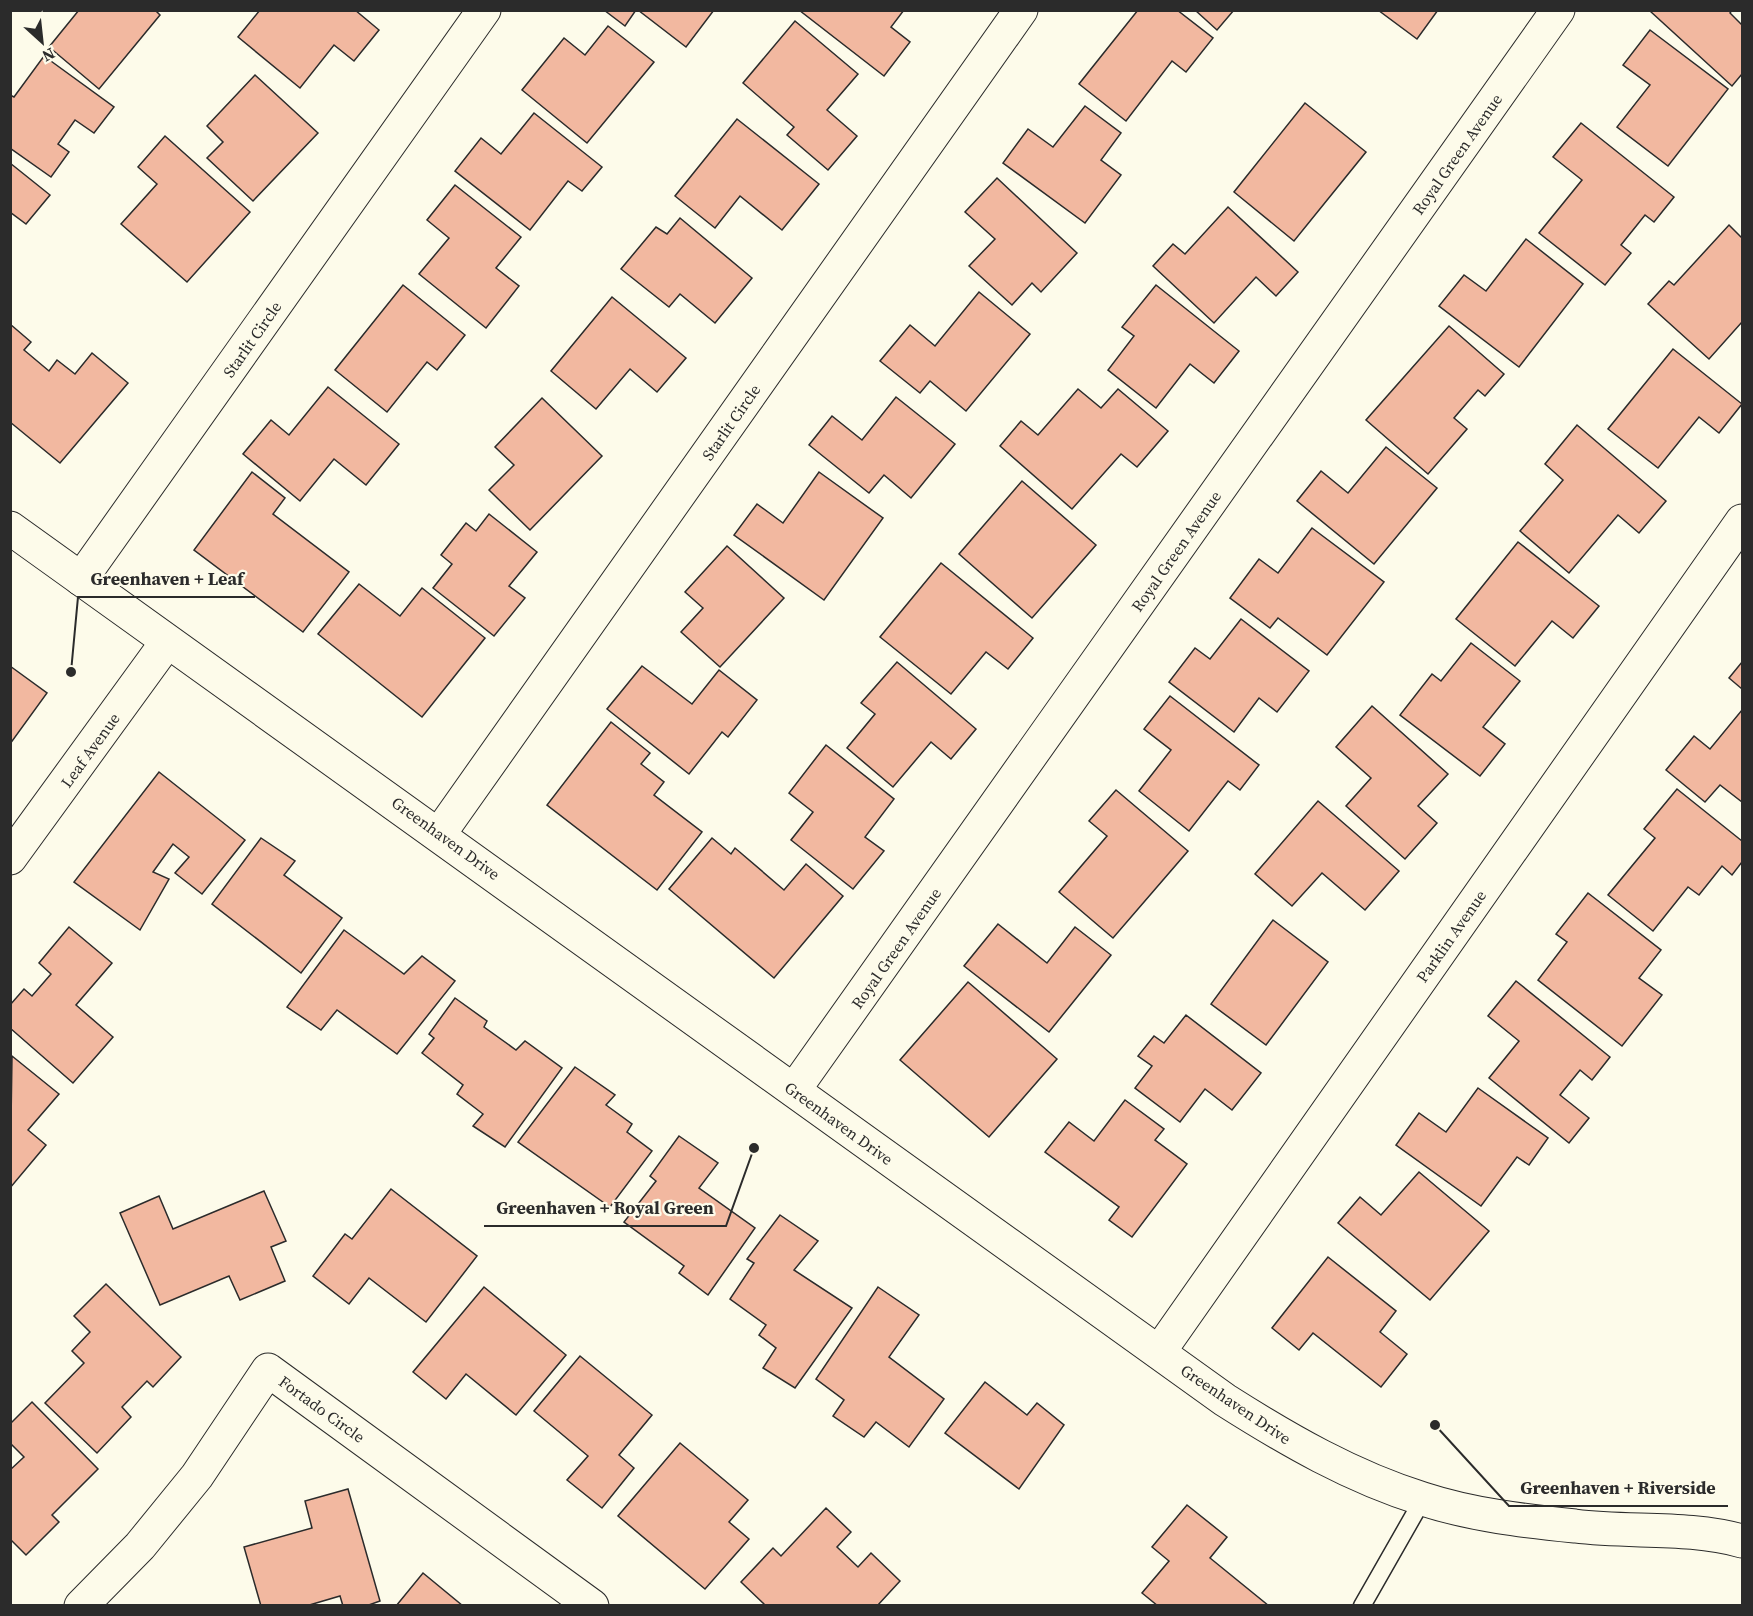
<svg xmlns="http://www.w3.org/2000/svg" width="1753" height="1616" font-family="'Source Serif 4',serif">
<rect width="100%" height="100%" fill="#fdfbea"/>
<g fill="#f2b8a0" stroke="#2b2b2b" stroke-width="1.5">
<path d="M79,10H155L160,15L99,89L49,47Z"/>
<path d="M260,10H355L379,30L354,61L334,45L300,88L238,37Z"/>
<path d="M604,10H636L625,26Z"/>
<path d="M638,10H714L686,47Z"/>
<path d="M799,10H904L891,27L910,42L884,76Z"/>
<path d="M1138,10H1177L1213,38L1186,72L1172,61L1126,121L1079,84Z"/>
<path d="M1195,10H1234L1217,30Z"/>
<path d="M1378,10H1438L1417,39Z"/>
<path d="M1732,10L1730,13L1742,25V74L1732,86L1650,11Z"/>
<path d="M795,21L858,74L827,110L857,136L828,170L787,135L794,127L743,83Z"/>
<path d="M608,26L654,62L587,143L522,90L564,38L585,55Z"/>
<path d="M1650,30L1728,89L1668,166L1617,127L1650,85L1623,65Z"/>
<path d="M44,56L114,107L94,133L75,120L58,144L69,152L51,177L10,148V95L14,97Z"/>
<path d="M255,75L318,133L253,201L207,158L223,142L207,126Z"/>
<path d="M1305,103L1366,152L1294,241L1234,192Z"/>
<path d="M1085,106L1121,133L1101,160L1121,175L1085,223L1003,163L1028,129L1053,147Z"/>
<path d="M534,113L602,167L582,191L568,181L530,230L455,171L481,138L501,154Z"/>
<path d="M737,119L819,184L782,230L740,196L715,228L675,196Z"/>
<path d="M1581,123L1674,197L1654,222L1645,215L1621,245L1631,253L1605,285L1539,233L1582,180L1553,157Z"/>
<path d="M165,136L250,212L187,282L121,224L157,184L138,167Z"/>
<path d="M10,163L50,195L26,224L10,212Z"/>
<path d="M997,178L1077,253L1041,292L1032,283L1012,305L969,266L995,239L965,212Z"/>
<path d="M455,185L521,237L496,268L519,286L486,328L419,274L449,238L427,220Z"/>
<path d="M1228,207L1298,272L1276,296L1256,277L1214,323L1153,266L1173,244L1185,254Z"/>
<path d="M680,218L752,278L715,323L680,294L669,307L621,269L656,227L667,234Z"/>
<path d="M1729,225L1742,238V322L1709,359L1648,304L1669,281L1674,285Z"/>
<path d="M1526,239L1583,284L1519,367L1439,306L1464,275L1486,291Z"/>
<path d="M403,285L465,335L437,370L427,362L387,412L335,370Z"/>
<path d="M1156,285L1239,351L1214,383L1190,364L1156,408L1108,370L1134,336L1122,327Z"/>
<path d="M979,292L1030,334L966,411L930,381L920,393L880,361L910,325L935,346Z"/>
<path d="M612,297L686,358L657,392L630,369L596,409L551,371Z"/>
<path d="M10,324L31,342L24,350L49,371L57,360L75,374L92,353L128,383L60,463L10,422Z"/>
<path d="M1449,326L1504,374L1485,396L1478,390L1454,418L1467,429L1428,474L1366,420Z"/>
<path d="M1673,349L1742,404L1719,433L1699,417L1658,468L1608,429Z"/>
<path d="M328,387L399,444L366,485L334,459L300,501L243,454L271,420L289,435Z"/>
<path d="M1078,389L1101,408L1118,389L1168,431L1137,467L1121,454L1072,509L1000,446L1021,421L1038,435Z"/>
<path d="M896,397L955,444L911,498L884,475L869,493L809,445L832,416L862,440Z"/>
<path d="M542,398L602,456L530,530L489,490L514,465L495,447Z"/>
<path d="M1577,425L1666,501L1639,533L1618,515L1569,573L1520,531L1563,480L1545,464Z"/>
<path d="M1386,447L1437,488L1374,564L1297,501L1321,471L1348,493Z"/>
<path d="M252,472L285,498L273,514L349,572L303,632L194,550Z"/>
<path d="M819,472L883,518L824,600L734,535L757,504L783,523Z"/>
<path d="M1022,481L1096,545L1032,618L959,554Z"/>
<path d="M489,514L537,552L509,586L525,598L494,636L433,588L452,564L441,555L466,523L476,531Z"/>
<path d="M1312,528L1384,582L1327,655L1278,618L1270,628L1230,598L1259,559L1278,573Z"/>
<path d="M1518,542L1599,606L1573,638L1552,621L1515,666L1456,619Z"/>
<path d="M727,546L784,598L720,667L681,632L703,608L685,592Z"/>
<path d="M941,563L1033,638L1008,669L986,652L951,694L880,637Z"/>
<path d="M359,584L400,616L422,588L485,638L422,717L318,634Z"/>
<path d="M1241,619L1309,671L1277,712L1259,698L1234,732L1169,682L1195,648L1210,659Z"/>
<path d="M1471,643L1520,681L1483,727L1505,744L1480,776L1400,715L1432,674L1441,681Z"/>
<path d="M897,662L976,729L951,759L931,742L893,787L847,748L875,714L861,703Z"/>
<path d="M1742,662V689L1729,678Z"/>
<path d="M10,666L47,693L10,744Z"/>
<path d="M642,666L692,704L719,670L757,700L728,737L722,732L689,774L607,709Z"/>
<path d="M1170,696L1259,765L1240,790L1228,781L1189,831L1139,791L1171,750L1144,729Z"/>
<path d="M1372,706L1448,774L1418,806L1437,823L1405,859L1346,806L1371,778L1336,747Z"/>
<path d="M1742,710V802L1720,785L1705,802L1666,770L1694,736L1710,749Z"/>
<path d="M611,722L650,753L641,764L664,782L654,795L702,832L657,890L547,805Z"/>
<path d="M826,745L894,799L865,837L884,851L853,889L791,840L813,812L789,793Z"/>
<path d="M159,772L245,840L202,894L175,873L189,857L173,844L153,872L169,879L140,930L74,882Z"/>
<path d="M1677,789L1742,841V862L1732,875L1722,866L1699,895L1688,887L1653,931L1608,895L1655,838L1644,829Z"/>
<path d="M1116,790L1188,851L1113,938L1059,892L1107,836L1089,821Z"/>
<path d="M1318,801L1399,871L1365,910L1322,873L1292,906L1255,874Z"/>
<path d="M261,838L295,861L284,875L342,918L301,973L212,904Z"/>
<path d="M712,838L731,854L735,848L784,890L806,864L843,896L774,978L669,889Z"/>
<path d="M1588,893L1661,950L1639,978L1662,995L1622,1046L1538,980L1567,942L1556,934Z"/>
<path d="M1273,920L1328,962L1266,1045L1211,1004Z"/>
<path d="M998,924L1047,963L1075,927L1111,955L1049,1032L964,966Z"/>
<path d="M69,927L112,963L76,1005L113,1037L73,1083L10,1028V1005L24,989L32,996L51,974L39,963Z"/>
<path d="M344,930L404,974L422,956L455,981L397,1054L337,1010L321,1030L287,1007Z"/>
<path d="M1516,981L1610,1057L1592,1080L1580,1070L1560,1095L1589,1118L1569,1143L1489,1078L1519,1041L1488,1016Z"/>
<path d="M968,982L1057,1059L989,1137L900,1060Z"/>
<path d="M455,998L487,1021L484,1027L516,1050L525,1041L562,1068L505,1147L473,1126L483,1114L457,1094L463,1085L422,1053L434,1038L429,1034Z"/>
<path d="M1186,1015L1261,1073L1232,1110L1205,1089L1180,1122L1135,1088L1152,1066L1138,1056L1154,1036L1164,1043Z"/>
<path d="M12,1056L59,1094L28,1130L46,1145L10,1188Z"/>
<path d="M575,1067L615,1095L606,1105L632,1124L627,1132L652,1151L610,1207L518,1142Z"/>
<path d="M1478,1088L1548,1138L1529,1165L1517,1157L1481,1206L1396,1145L1419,1113L1446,1132Z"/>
<path d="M1125,1100L1164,1129L1155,1140L1187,1164L1132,1237L1109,1220L1119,1207L1045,1152L1069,1122L1094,1141Z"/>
<path d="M679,1136L718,1163L699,1188L755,1228L708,1295L679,1273L684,1266L624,1222L656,1181L650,1176Z"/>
<path d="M1419,1172L1489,1231L1430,1300L1338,1223L1360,1197L1381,1215Z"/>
<path d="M391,1189L477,1256L426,1322L369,1278L349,1304L313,1276L345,1234L352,1239Z"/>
<path d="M264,1191L286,1241L271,1247L285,1281L240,1300L229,1276L160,1305L120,1213L159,1196L173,1229Z"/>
<path d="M780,1215L818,1241L794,1270L852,1308L795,1388L763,1368L776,1348L759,1335L766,1325L730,1299L754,1263L747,1259Z"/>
<path d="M1328,1257L1396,1311L1380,1332L1407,1354L1381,1387L1313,1333L1299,1350L1272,1328Z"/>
<path d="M106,1284L181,1357L153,1387L147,1381L122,1407L131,1417L97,1453L45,1403L84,1363L72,1351L90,1332L74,1316Z"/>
<path d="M484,1287L566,1355L516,1415L466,1374L446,1399L413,1372Z"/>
<path d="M878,1287L919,1315L889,1357L944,1399L909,1447L876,1422L864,1437L833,1416L844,1400L816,1379Z"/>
<path d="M580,1356L652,1415L619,1455L634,1468L602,1508L567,1480L588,1456L534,1411Z"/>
<path d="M985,1382L1027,1415L1037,1403L1064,1425L1019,1489L945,1433Z"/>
<path d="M32,1402L98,1469L52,1515L59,1522L26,1555L10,1539V1470L24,1457L10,1443V1424Z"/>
<path d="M680,1443L748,1500L729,1522L749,1539L705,1589L618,1516Z"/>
<path d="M348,1489L380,1601L366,1606H343L340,1596L306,1606H261L244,1547L312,1528L305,1501Z"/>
<path d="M1187,1505L1227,1537L1210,1558L1269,1606H1158L1142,1593L1169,1561L1152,1547Z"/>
<path d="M826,1508L851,1532L837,1547L858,1567L871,1553L900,1581L877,1606H766L741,1582L773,1548L781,1556Z"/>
<path d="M423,1573L463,1606H396Z"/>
</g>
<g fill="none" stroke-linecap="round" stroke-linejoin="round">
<defs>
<path id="service" d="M1362,1606L1423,1499"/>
<g id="minor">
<path d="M81,579L484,10"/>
<path d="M440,833L1021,10"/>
<path d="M10,858L167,642"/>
<path d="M794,1090L1558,10"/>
<path d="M1159,1352L1742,521"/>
<path d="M81,1606L140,1546L197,1476L268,1370L592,1606"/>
</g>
<path id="tertiary" d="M10,528L1225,1400C1288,1440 1352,1477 1423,1499C1472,1515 1525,1521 1575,1526C1630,1533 1689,1526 1742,1541"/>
</defs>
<use href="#service" stroke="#2b2b2b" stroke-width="19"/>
<use href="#minor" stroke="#2b2b2b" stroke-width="35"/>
<use href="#tertiary" stroke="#2b2b2b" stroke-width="35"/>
<use href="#service" stroke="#fdfbea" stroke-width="16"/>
<use href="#minor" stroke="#fdfbea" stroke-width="33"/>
<use href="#tertiary" stroke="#fdfbea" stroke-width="33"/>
</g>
<g text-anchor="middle" stroke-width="4.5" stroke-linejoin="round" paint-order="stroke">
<g font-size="16" fill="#2b2b2b" stroke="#fdfbea">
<text transform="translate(1457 154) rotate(-55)" y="6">Royal Green Avenue</text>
<text transform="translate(252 339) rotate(-55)" y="6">Starlit Circle</text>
<text transform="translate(731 422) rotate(-55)" y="6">Starlit Circle</text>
<text transform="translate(1176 551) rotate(-55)" y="6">Royal Green Avenue</text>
<text transform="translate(90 750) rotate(-54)" y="6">Leaf Avenue</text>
<text transform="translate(446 838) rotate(36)" y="6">Greenhaven Drive</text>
<text transform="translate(1451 936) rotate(-55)" y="6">Parklin Avenue</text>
<text transform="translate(896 948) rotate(-55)" y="6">Royal Green Avenue</text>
<text transform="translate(839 1123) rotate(36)" y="6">Greenhaven Drive</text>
<text transform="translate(1236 1404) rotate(34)" y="6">Greenhaven Drive</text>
<text transform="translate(322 1409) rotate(36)" y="6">Fortado Circle</text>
</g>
</g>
<path fill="none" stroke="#2b2b2b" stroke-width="2" d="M71 672L78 597H255M754 1148L726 1226H484M1435 1425L1509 1506H1728"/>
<g fill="#2b2b2b" stroke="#fdfbea" stroke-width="2">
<circle cx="71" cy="672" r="6"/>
<circle cx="754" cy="1148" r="6"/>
<circle cx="1435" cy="1425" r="6"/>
</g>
<g font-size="18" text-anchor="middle" font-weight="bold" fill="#2b2b2b" stroke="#fdfbea" stroke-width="4.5" stroke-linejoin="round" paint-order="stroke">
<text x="167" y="585">Greenhaven + Leaf</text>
<text x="605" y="1214">Greenhaven + Royal Green</text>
<text x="1618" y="1494">Greenhaven + Riverside</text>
</g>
<rect width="1753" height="1616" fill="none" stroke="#2b2b2b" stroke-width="24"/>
<g transform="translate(42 42) rotate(153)" stroke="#fdfbea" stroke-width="4.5" paint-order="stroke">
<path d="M0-4.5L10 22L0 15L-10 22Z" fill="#2b2b2b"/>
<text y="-9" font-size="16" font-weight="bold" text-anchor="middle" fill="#2b2b2b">N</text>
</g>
</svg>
